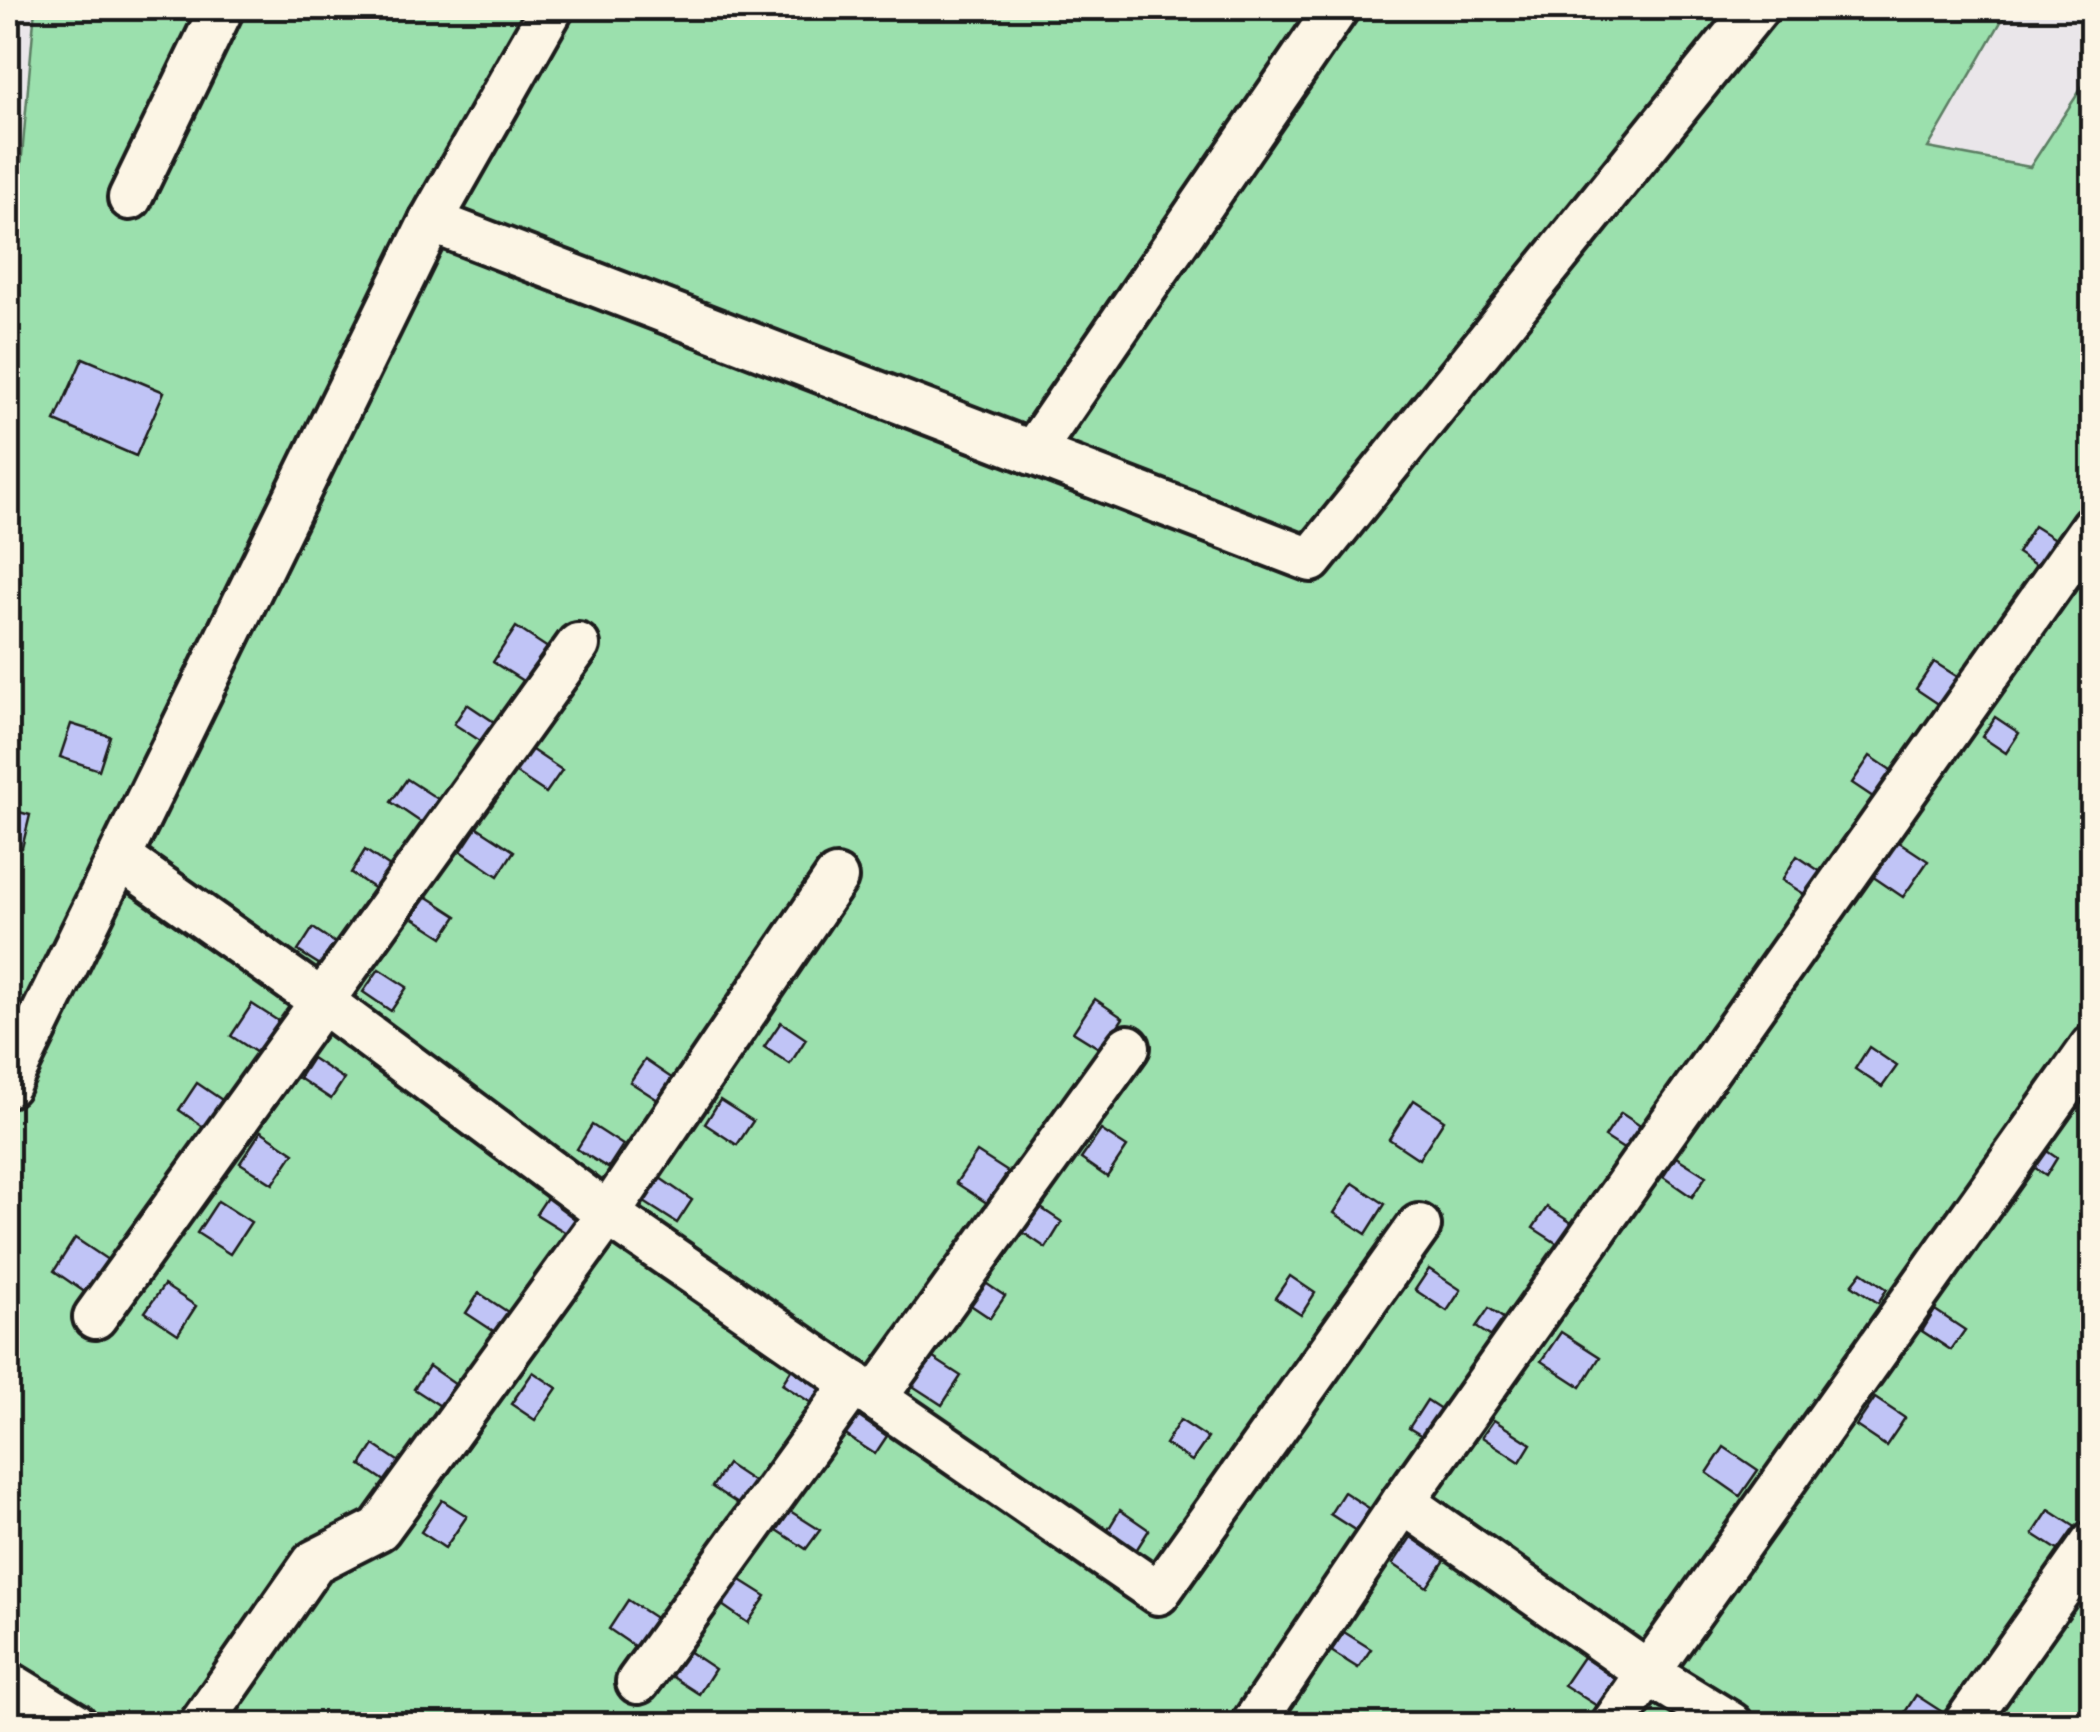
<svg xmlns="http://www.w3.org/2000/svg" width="2100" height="1732" font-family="'Playpen Sans',sans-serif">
<rect width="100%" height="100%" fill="#eae6ea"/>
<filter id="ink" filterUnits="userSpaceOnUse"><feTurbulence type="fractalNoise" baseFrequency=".01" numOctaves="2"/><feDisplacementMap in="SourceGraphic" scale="20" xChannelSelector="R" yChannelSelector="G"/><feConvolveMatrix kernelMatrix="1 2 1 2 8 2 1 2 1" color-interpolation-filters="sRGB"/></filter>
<g filter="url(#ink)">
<path fill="#9be0ad" stroke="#5c7e64" stroke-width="2.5" d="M35,8H2009L1928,148L2030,167L2092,72V1724H75L8,1683V316Z"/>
<g fill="#c0c4f6" stroke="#1c1c1c" stroke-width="2.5">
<path d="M83,358L164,392L136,456L55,421Z"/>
<path d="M2034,526L2061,543L2043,570L2017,553Z"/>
<path d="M516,627L554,652L531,686L493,662Z"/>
<path d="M1934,662L1961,679L1943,707L1916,689Z"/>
<path d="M467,704L497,724L485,744L454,724Z"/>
<path d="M1995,717L2019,733L2006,753L1982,737Z"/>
<path d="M71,724L110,736L99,770L60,757Z"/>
<path d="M529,748L562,770L546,793L513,771Z"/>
<path d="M1870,756L1897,774L1879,801L1852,783Z"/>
<path d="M407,779L438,799L422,823L391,802Z"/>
<path d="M8,809L30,815L22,848L8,844Z"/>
<path d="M477,827L514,851L498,876L461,851Z"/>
<path d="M1890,836L1928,861L1903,897L1866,872Z"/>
<path d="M365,850L393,869L378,891L351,873Z"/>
<path d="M1797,856L1827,876L1812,899L1782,880Z"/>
<path d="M426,896L457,916L443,937L412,917Z"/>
<path d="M313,928L340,946L325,968L298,951Z"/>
<path d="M379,969L407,987L391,1011L363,992Z"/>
<path d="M1095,999L1123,1018L1102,1050L1073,1032Z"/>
<path d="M252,1004L286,1026L265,1058L231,1036Z"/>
<path d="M781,1022L806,1039L790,1064L764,1047Z"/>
<path d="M1869,1047L1897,1066L1882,1087L1855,1069Z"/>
<path d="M312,1058L344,1079L331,1099L299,1078Z"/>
<path d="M645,1060L673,1079L658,1100L630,1082Z"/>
<path d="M197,1083L231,1106L212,1133L179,1110Z"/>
<path d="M720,1100L753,1121L737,1145L705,1124Z"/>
<path d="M1414,1100L1444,1120L1419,1159L1389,1139Z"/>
<path d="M1621,1113L1648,1131L1633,1155L1605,1137Z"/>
<path d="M592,1125L623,1145L608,1168L577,1149Z"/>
<path d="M1101,1130L1127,1147L1107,1177L1081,1159Z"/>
<path d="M261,1131L294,1153L273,1184L240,1163Z"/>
<path d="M2038,1145L2057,1158L2046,1176L2026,1163Z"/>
<path d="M977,1152L1008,1172L987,1203L956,1183Z"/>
<path d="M1676,1157L1706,1176L1692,1197L1663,1177Z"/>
<path d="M660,1178L692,1200L677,1223L644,1202Z"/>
<path d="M1353,1183L1385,1204L1366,1234L1334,1213Z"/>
<path d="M552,1190L583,1210L568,1234L536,1214Z"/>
<path d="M218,1201L251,1222L230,1254L197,1233Z"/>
<path d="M1038,1206L1062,1222L1046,1248L1021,1231Z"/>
<path d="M1547,1207L1578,1227L1564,1248L1533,1228Z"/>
<path d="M75,1238L108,1260L86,1293L54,1271Z"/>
<path d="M1429,1269L1461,1290L1447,1311L1415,1290Z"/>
<path d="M1862,1272L1887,1289L1878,1303L1852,1285Z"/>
<path d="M1290,1276L1315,1293L1301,1315L1275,1298Z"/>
<path d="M984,1282L1005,1296L990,1318L969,1304Z"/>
<path d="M164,1285L196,1306L178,1334L145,1312Z"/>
<path d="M479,1293L508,1312L495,1332L466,1313Z"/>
<path d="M1489,1308L1513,1325L1501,1343L1476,1327Z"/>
<path d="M1935,1310L1965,1330L1951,1350L1922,1331Z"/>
<path d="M1561,1332L1600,1357L1581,1387L1541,1361Z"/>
<path d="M927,1354L961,1376L942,1405L908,1383Z"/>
<path d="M798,1359L829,1380L813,1404L782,1384Z"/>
<path d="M429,1366L459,1387L445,1409L414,1389Z"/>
<path d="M533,1372L557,1388L535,1420L511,1404Z"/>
<path d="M1875,1398L1905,1418L1886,1446L1856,1426Z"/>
<path d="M1427,1400L1450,1415L1432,1442L1409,1428Z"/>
<path d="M856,1415L887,1436L875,1454L844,1434Z"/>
<path d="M1180,1420L1208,1438L1192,1461L1165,1444Z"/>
<path d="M1494,1420L1531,1444L1520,1462L1482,1437Z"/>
<path d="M374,1445L401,1463L388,1483L361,1465Z"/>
<path d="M1724,1447L1758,1470L1740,1496L1707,1473Z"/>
<path d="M727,1464L757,1484L743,1507L712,1487Z"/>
<path d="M1344,1492L1375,1512L1361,1534L1330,1514Z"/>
<path d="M442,1500L467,1516L445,1548L421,1532Z"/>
<path d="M1120,1510L1149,1530L1135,1552L1106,1533Z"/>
<path d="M2049,1510L2077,1528L2061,1552L2033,1534Z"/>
<path d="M790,1511L820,1530L806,1549L777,1530Z"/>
<path d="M1411,1537L1445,1560L1427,1587L1393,1564Z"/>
<path d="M739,1579L766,1596L748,1623L722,1605Z"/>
<path d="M628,1600L657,1619L637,1648L609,1629Z"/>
<path d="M1344,1632L1371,1649L1358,1668L1331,1651Z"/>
<path d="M688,1651L715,1669L699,1694L671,1676Z"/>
<path d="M1583,1657L1620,1682L1602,1709L1564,1685Z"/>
<path d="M1916,1695L1947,1715L1941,1724H1906L1900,1720Z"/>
</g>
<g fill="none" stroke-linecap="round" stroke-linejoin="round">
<defs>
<g id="minor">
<path d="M130,198L222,8"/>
<path d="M431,221L1311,560L1757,8"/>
<path d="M1032,453L1337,8"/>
<path d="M120,858L323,1002L608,1214L1158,1593L1419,1226"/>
<path d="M8,1085L431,221L552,8"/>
<path d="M95,1317L578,645"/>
<path d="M875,1398L1128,1047"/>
<path d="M638,1682L854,1383"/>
<path d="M8,1683L75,1724"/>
<path d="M201,1724L314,1562L379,1529L608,1214L836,878"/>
<path d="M1253,1724L1403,1502"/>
<path d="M1613,1724L1648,1673L2092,1047"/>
<path d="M1731,1724L1648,1673L1403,1502L2092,527"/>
<path d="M1965,1724L2092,1544"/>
</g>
</defs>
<use href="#minor" stroke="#1c1c1c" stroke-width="50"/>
<use href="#minor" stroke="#fcf5e5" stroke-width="42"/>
</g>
</g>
<rect width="2100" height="1732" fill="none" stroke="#fcf5e5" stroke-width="40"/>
<rect x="20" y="20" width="2060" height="1692" fill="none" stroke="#1c1c1c" stroke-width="4" filter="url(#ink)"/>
</svg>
